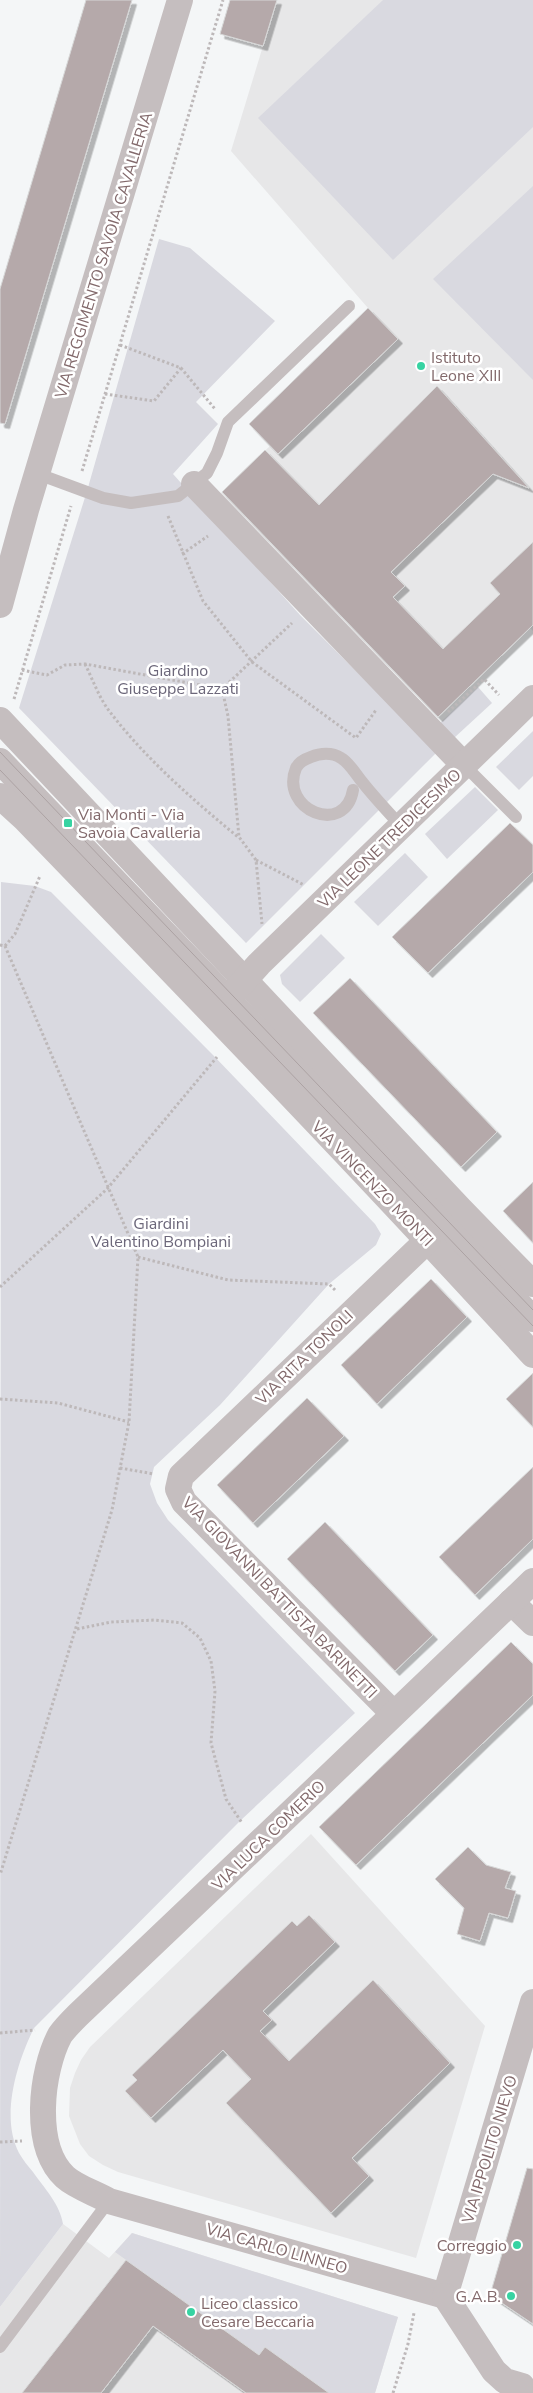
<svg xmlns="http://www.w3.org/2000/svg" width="533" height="2393" font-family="'Nunito Sans',sans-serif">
<defs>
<filter id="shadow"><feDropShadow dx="4.5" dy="4.5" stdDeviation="0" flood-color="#0004"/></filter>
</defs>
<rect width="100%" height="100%" fill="#f4f6f7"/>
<g fill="#e7e7e8">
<path d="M277,0H533V631L530,628L438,718L220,494L270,446L249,424L368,308L231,151Z"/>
<path d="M311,1834L485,2026L416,2258L118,2172L103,2165L89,2156L80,2144L69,2116L70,2088L75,2073L81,2060L90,2047Z"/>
<path d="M63,2224L109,2258L132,2233L398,2317L375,2393H0V2307Z"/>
</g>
<g fill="#d9d9e0">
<path d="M383,0H533V127L393,260L258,118Z"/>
<path d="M533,186V380L433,279Z"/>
<path d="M159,239L190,248L275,321L196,402L218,424L173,474L300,615L437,752L246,943L19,708L87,491Z"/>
<path d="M478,687L492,703L454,738L439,724Z"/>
<path d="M533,731V776L519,790L496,767Z"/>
<path d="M475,787L498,810L447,859L425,834Z"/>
<path d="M405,853L428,877L378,926L354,902Z"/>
<path d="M1,882L35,886L51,892L213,1055L375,1224L381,1234L376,1245L329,1284L220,1405L154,1467L150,1484L157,1503L168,1520L355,1713L240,1821L34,2028C17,2062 0,2117 19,2153C23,2160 28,2166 33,2172C44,2188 60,2204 63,2224L0,2307Z"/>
<path d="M321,934L345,958L300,1002L282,984L280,975Z"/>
<path d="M132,2233L398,2317L375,2393H329L265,2347L259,2355L115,2252Z"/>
</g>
<g fill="#b5a9aa" stroke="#d7d8d8" filter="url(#shadow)">
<path d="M86,0H132L5,424L0,423V289Z"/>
<path d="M230,0H277L263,46L220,34Z"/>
<path d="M368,308L398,339L278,454L249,424Z"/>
<path d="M437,386L529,488L493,474L391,572L405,586L393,597L443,649L500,594L490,583L533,542V625L438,717L222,492L265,450L319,505Z"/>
<path d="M510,823L533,845V872L428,973L392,937Z"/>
<path d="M350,978L497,1132L461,1167L313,1013Z"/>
<path d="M533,1182V1243L503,1211Z"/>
<path d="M431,1279L467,1317L377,1404L341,1365Z"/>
<path d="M533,1373V1427L506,1399Z"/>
<path d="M307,1398L344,1436L253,1523L217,1485Z"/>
<path d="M533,1467V1539L475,1595L439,1557Z"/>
<path d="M325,1522L433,1635L395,1671L287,1559Z"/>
<path d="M511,1642L533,1664V1695L356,1865L319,1827Z"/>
<path d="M468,1847L486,1865L511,1872L505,1888L516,1891L508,1918L489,1913L480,1941L457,1934L464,1908L435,1879Z"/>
<path d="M309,1915L335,1942L263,2011L272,2020L260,2031L289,2061L373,1980L450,2063L352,2158L369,2176L331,2213L226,2103L251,2079L223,2050L151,2118L125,2091L137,2080L132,2075L292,1921L297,1926Z"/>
<path d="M527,2168L533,2169V2324L490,2295Z"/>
<path d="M126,2260L259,2355L265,2347L329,2393H246L153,2326L101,2393H22Z"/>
</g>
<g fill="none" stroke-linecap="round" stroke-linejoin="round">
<g stroke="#bdb8b9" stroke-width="3" stroke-dasharray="2.5 2.5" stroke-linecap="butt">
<path d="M120,345L181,368L215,409"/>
<path d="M105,394L154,401L181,368"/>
<path d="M82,471L223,0"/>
<path d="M168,516L203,601L252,662L356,738L376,710"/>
<path d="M182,554L208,536"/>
<path d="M85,664C93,680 99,698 110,712C146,759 192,799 238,837"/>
<path d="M22,670L47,675L65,665L85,664L222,689L292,623"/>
<path d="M222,689L228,716L239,837L256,860L262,924"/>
<path d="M14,699L71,506"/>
<path d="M448,712L484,679L499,695"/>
<path d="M256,860L304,885"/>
<path d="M0,945L5,946L138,1257L129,1422L112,1510L0,1875"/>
<path d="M5,946L15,934L40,876"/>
<path d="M138,1257L228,1280L329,1284L336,1291"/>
<path d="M0,1287L107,1189L217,1057"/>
<path d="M0,1399L58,1403L129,1422"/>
<path d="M120,1468L154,1474"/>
<path d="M77,1629L111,1622L155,1620L182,1623L200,1638L211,1661L215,1691L211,1743L226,1799L242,1823"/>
<path d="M0,2033L35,2030"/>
<path d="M0,2142L22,2141"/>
<path d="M393,2393L408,2344L414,2313"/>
</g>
<g stroke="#c5bebf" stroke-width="12">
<path d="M38,474L103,498L131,503L178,496L207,473L217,453L228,422L349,306"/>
<path d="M464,765L516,817"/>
<path d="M353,790C345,837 279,810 296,768C299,762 305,759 311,757C320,753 332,752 341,758C350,763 356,775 363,783C375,798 388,812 401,826"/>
<path d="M0,2347L109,2201"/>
</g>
<g stroke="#c5bebf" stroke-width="26">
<path d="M194,484L464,765"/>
<path d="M0,605L26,510L180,0"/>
<path d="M0,720L460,1209L533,1284"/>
<path d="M0,761L533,1319"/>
<path d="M0,796L25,819C196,996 367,1173 533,1355"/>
<path d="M234,992L259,964L533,698"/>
<path d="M511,1602L533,1623"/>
<path d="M393,1713L184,1502L178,1489L181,1476L428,1240"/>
<path d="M445,2296L109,2201C95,2193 76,2187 65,2177C32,2146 41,2071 60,2035C65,2028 72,2021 78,2015C230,1871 382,1726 533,1581"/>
<path d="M445,2296L533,2002"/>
<path d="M445,2296L494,2371L505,2381L522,2386"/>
</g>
<g stroke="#aca2a3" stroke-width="1">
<path d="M0,752L533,1310"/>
<path d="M0,770L533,1326"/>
</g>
</g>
<g fill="#37d3a2" stroke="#fff" stroke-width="2">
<circle cx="421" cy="366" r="5"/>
<rect x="63" y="818" width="10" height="10" rx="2.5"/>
<circle cx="517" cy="2245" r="5"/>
<circle cx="511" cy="2296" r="5"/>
<circle cx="191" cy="2312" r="5"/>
</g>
<g text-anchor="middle" stroke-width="5" stroke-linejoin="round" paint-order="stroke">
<g font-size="16" fill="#82696b" stroke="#fff">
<text transform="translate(103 255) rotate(-73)" y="6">VIA REGGIMENTO SAVOIA CAVALLERIA</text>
<text transform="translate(389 838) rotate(-44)" y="6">VIA LEONE TREDICESIMO</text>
<text transform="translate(373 1183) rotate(46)" y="6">VIA VINCENZO MONTI</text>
<text transform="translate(304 1357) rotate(-44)" y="6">VIA RITA TONOLI</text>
<text transform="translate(280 1597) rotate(46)" y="6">VIA GIOVANNI BATTISTA BARINETTI</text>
<text transform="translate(268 1835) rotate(-44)" y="6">VIA LUCA COMERIO</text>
<text transform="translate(489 2149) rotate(-73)" y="6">VIA IPPOLITO NIEVO</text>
<text transform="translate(277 2248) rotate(16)" y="6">VIA CARLO LINNEO</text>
</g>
<g font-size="16" fill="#82696b" stroke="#fff" text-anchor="start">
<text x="431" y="363">Istituto<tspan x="431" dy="18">Leone XIII</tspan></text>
<text x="78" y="820">Via Monti - Via<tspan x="78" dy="18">Savoia Cavalleria</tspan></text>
<text x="507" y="2251" text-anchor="end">Correggio</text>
<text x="501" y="2302" text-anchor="end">G.A.B.</text>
<text x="201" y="2309">Liceo classico<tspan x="201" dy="18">Cesare Beccaria</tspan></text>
</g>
<g font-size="16" fill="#6c677a" stroke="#fff">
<text x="178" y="676">Giardino<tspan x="178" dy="18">Giuseppe Lazzati</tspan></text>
<text x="161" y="1229">Giardini<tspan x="161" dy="18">Valentino Bompiani</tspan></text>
</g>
</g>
</svg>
